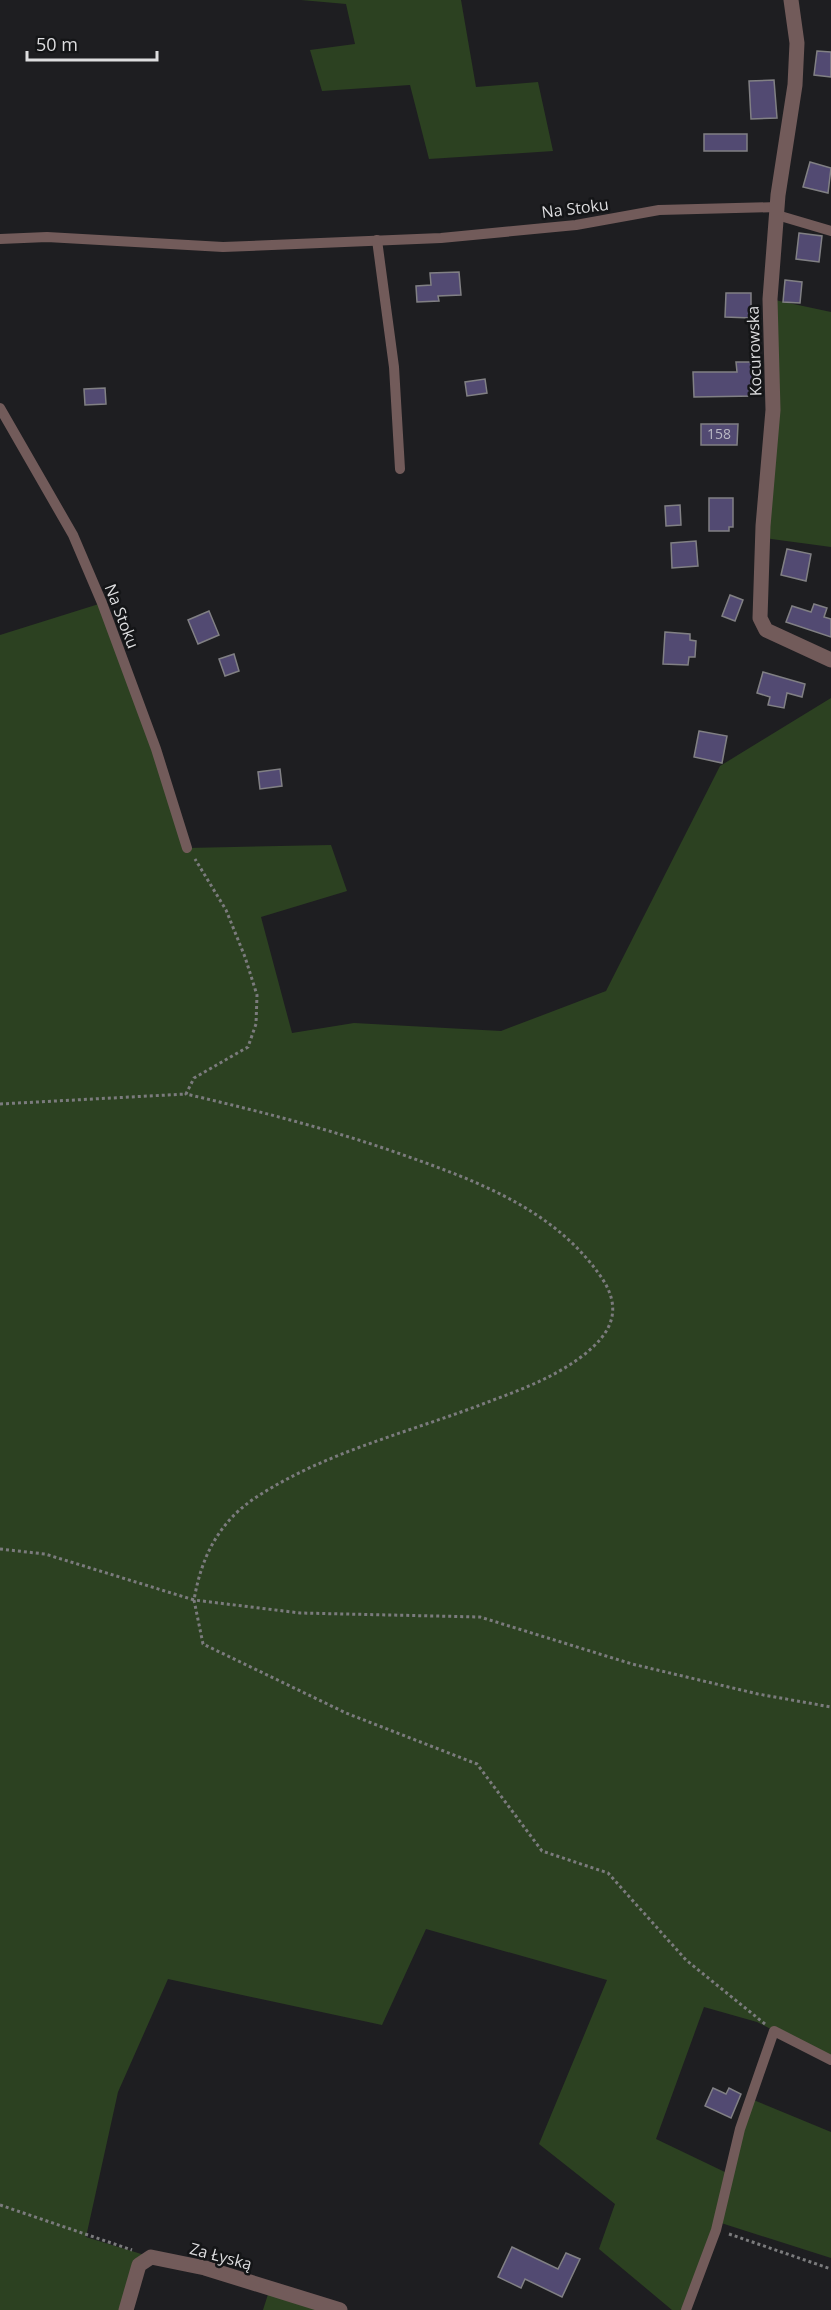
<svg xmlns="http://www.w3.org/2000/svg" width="831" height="2310" font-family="'Open Sans',sans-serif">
<rect width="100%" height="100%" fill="#1e1e21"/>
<g fill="#2c4121">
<path d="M301,0H461L476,87L538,82L553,151L429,159L410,85L322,91L310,50L355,44L346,4Z"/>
<path d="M770,299L831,312V547L764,538Z"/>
<path d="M102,603L187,848L331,845L347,891L261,917L292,1033L354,1023L501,1031L606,991L720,766L831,698V2060L757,2022L704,2007L656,2139L729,2174L751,2099L831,2132V2258L718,2222L683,2310H672L599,2249L615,2204L539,2144L607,1980L426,1929L382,2025L168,1979L118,2092L86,2237L151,2257L126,2310H0V635Z"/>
<path d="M270,2288L340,2310H263Z"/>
</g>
<g fill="#524a72" stroke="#818084" stroke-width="1.5">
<path d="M817,51L831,52V77L814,75Z"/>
<path d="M774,80L777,118L751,119L749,81Z"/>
<rect x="704" y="134" width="43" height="17"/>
<path d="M810,162L831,168L828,193L803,187Z"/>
<path d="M799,233L822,236L819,262L796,259Z"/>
<path d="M459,272L461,295L438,296L439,301L417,302L416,286L431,285L430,273Z"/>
<path d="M785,280L802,282L800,303L783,302Z"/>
<path d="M726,293H751V318L725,317Z"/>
<path d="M736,362H753L754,396L694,397L693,372H737Z"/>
<path d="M485,379L487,393L467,396L465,382Z"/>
<path d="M105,388L106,404L85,405L84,389Z"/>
<path d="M701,424H738L737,445H701Z"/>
<path d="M709,498H733V527H729V531H709Z"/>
<path d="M680,505L681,525L666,526L665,506Z"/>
<path d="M696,541L698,566L672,568L671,543Z"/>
<path d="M787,549L811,554L806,581L781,575Z"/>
<path d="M730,595L743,600L735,621L722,616Z"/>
<path d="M814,604L827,608L824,617L831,619V637L786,622L792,606L811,612Z"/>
<path d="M209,611L219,635L198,644L188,620Z"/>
<path d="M665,632L690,634V640L696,641L695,657H689L688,665L663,664Z"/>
<path d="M234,654L239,671L225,676L219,659Z"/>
<path d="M763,672L805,684L802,697L787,693L784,708L768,705L770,697L757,693Z"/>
<path d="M699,731L727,736L722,763L694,757Z"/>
<path d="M280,769L282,786L260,789L258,772Z"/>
<path d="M713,2088L726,2094L729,2088L741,2094L731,2118L705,2106Z"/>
<path d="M512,2247L558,2269L566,2253L580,2259L562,2297L525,2279L521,2288L498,2277Z"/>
</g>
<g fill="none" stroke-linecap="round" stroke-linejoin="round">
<g stroke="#7b7b7d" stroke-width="3" stroke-dasharray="3 3" stroke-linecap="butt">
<path d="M0,1104L186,1094"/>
<path d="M0,1549L45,1554L194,1600C201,1559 217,1525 252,1500C323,1452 408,1433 488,1402C520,1390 553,1378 581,1357C613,1333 624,1308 599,1274C554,1211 482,1183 412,1158C337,1131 263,1112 186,1094L194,1078L248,1047L256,1024L257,995L245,957L226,910L195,859"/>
<path d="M765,2024L686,1960L608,1873L542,1851L477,1764L346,1713L203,1644L194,1600L300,1613L480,1617L632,1664L758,1694L831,1707"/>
<path d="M0,2205L132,2250"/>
<path d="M729,2234L831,2269"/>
</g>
<g stroke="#725b5a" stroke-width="10">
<path d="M777,215L831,231"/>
<path d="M0,239L47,237L223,247L441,238L576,225L659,210L778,207"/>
<path d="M377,240L394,367L400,469"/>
<path d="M0,408L73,535L102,603L156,749L187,848"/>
<path d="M686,2310L716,2230L740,2129L774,2031L831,2060"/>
</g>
<g stroke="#725b5a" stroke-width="15">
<path d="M791,0L797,43L795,85L778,195L770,299L773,410L763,526L760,618L766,630L831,660"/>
<path d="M126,2310L139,2265L151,2257L205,2268L340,2310"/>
</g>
</g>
<g text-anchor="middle" stroke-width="5" stroke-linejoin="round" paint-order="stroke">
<g font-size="14" fill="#bab8c4">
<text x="719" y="439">158</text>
</g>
<g font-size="16" fill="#dddddf" stroke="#141517">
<text transform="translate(575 208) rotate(-7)" y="6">Na Stoku</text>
<text transform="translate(754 351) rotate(-92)" y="6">Kocurowska</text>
<text transform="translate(122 616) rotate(69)" y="6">Na Stoku</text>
<text transform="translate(221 2256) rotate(15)" y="6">Za Łyską</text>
</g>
</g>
<path d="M27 51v9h130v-9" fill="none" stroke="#dddddf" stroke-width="3"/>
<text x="36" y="51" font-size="18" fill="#dddddf" stroke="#141517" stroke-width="4.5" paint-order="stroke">50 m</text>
</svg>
